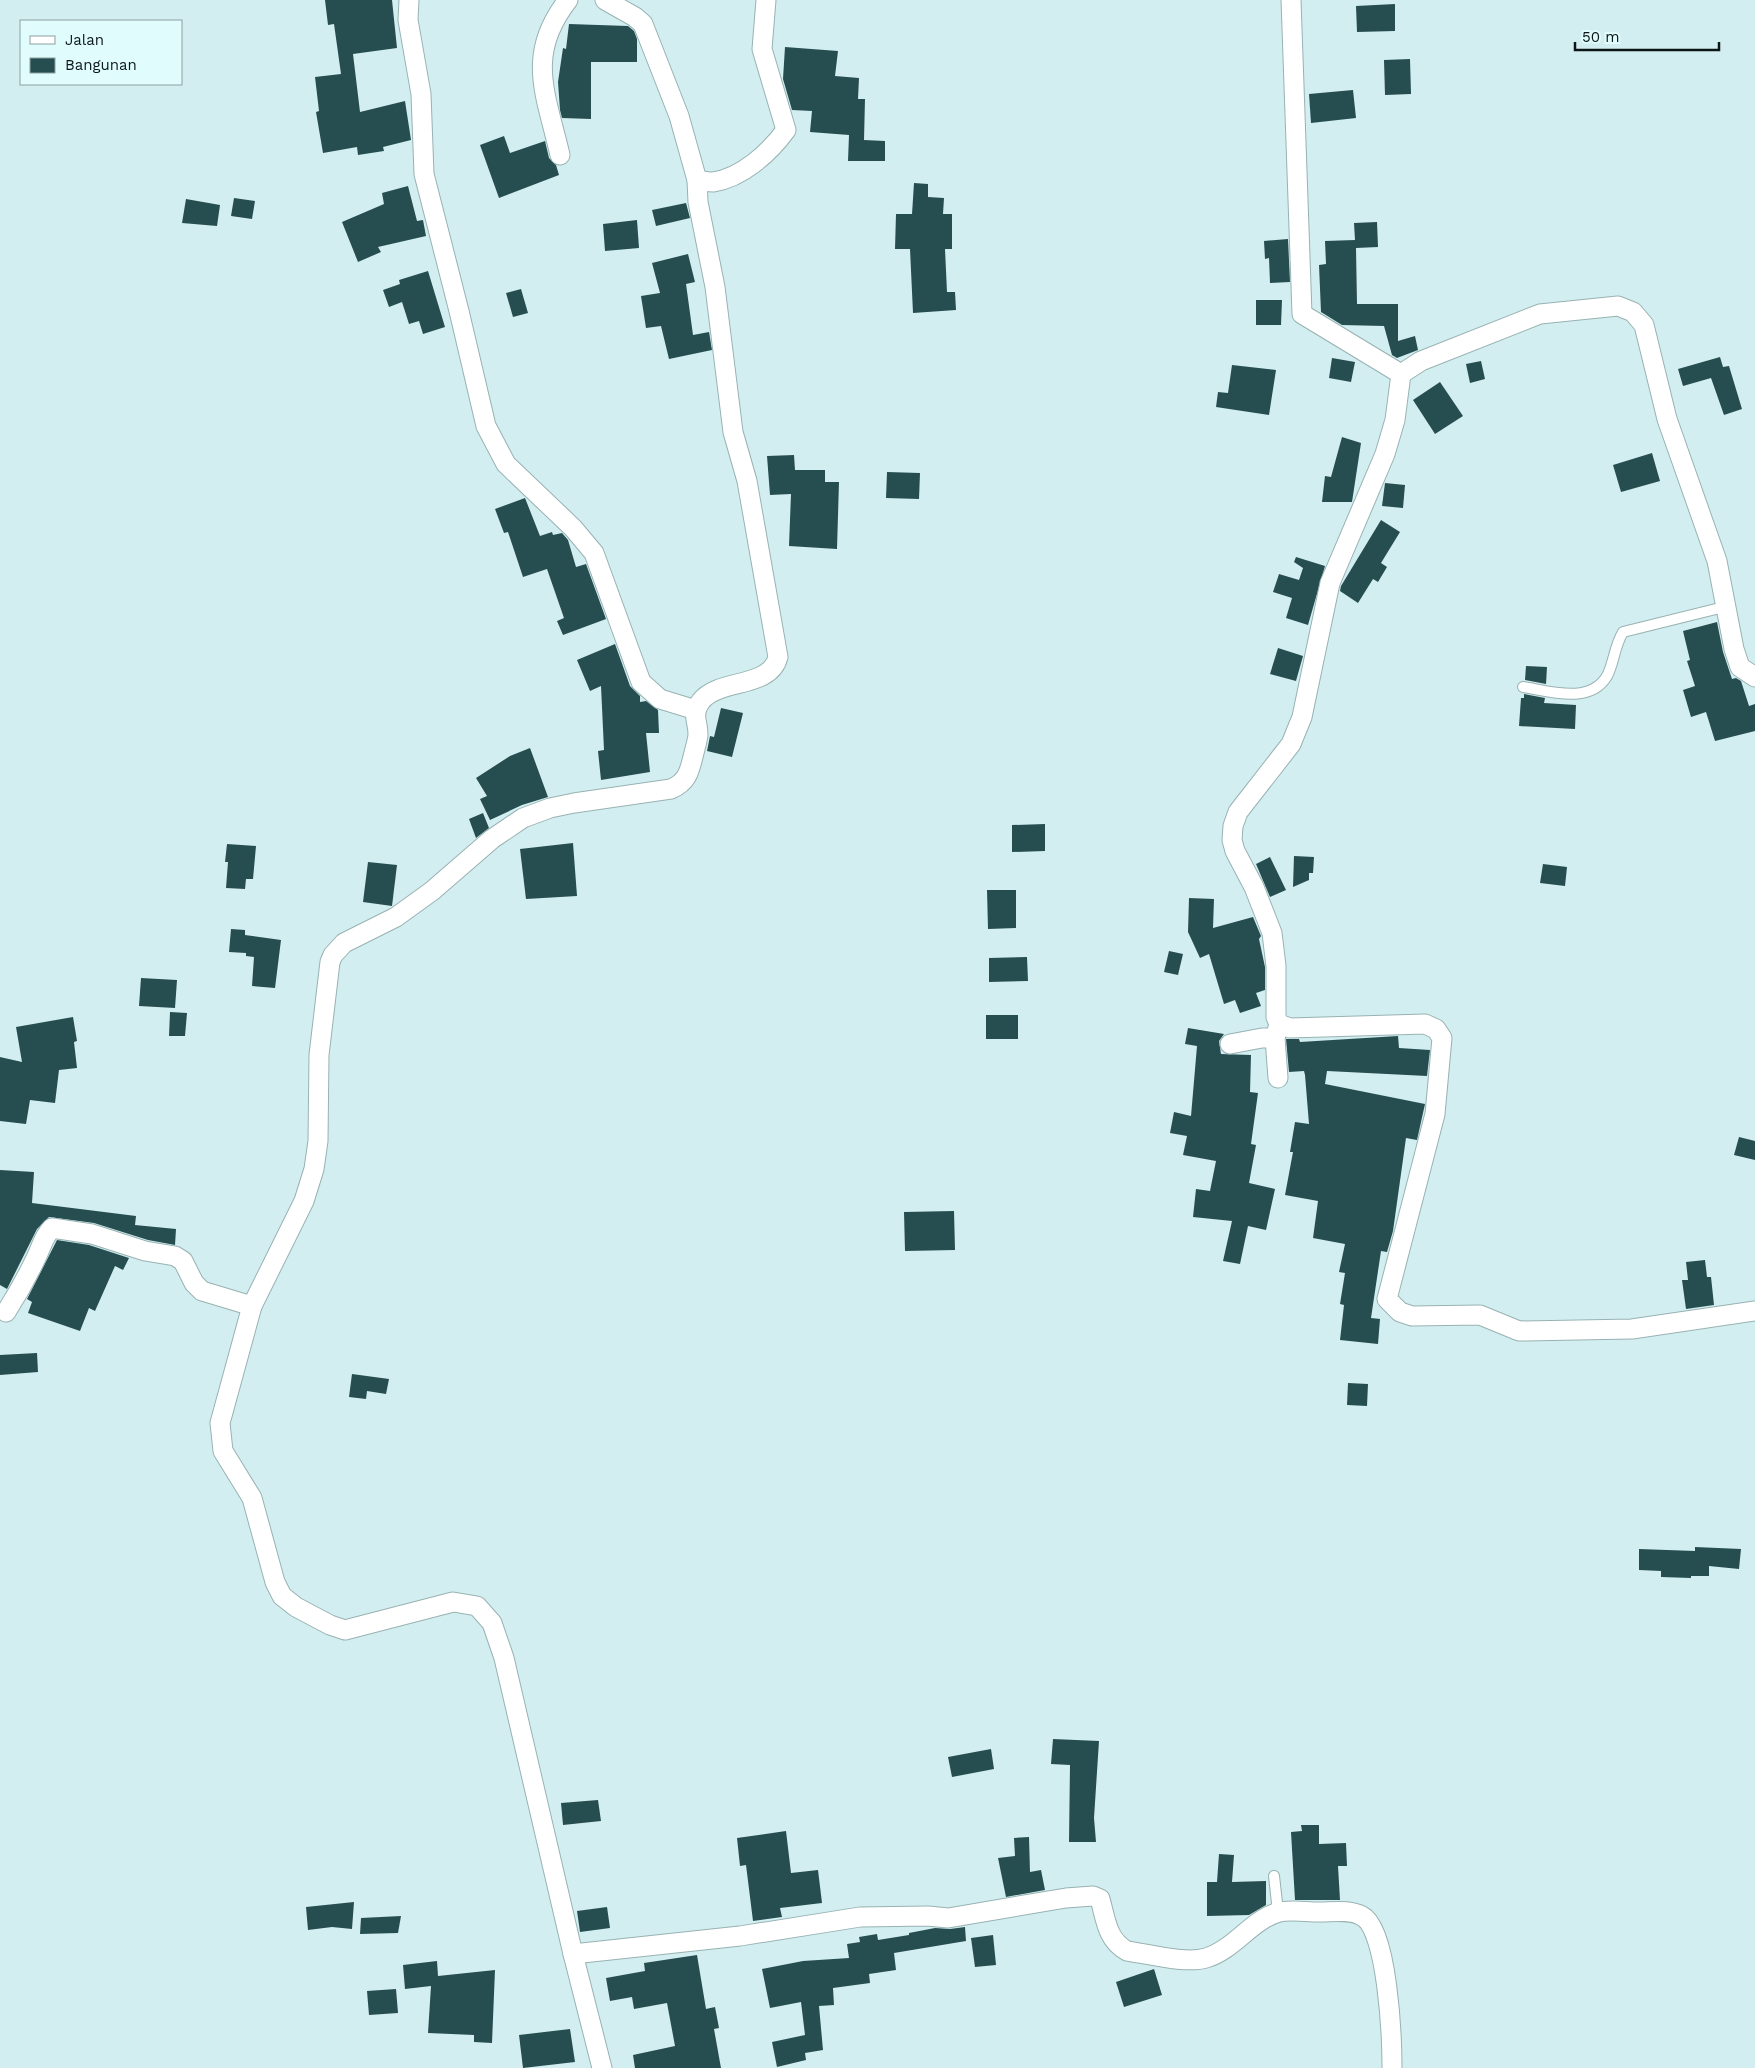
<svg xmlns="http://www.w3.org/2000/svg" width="1755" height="2068" font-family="'Work Sans',sans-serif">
<rect width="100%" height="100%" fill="#d3eef0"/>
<g fill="#264e51">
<path d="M325,0H392L397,48L353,54L360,112L405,101L411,140L383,147L384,151L358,155L357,147L323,153L316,112L319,111L315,77L341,74L334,24L328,25Z"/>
<path d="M1395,4V31L1357,32L1356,6Z"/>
<path d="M569,24L628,26L634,31L637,39V62H591V119L562,118L560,110L558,82L563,48L566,49Z"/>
<path d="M785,47L838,51L835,76L859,78L858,99H865L864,140L885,141V161H848L849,135L810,132L812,111L792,110L783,79Z"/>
<path d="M1410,59L1411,94L1385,95L1384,60Z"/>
<path d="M1353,90L1356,118L1311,123L1309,94Z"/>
<path d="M504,136L510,153L545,141L549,158L556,165L559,175L499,198L480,145Z"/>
<path d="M914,183L928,184V197L944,198L943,214H952V249H945L947,292H955L956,310L913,313L910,249H895L896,214H912Z"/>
<path d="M408,186L417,221L423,220L426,236L378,247L381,252L358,262L342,222L384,204L382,193Z"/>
<path d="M234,198L255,201L252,219L231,216Z"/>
<path d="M186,199L220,205L217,226L182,223Z"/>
<path d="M686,203L690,218L656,226L652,210Z"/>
<path d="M637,220L639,248L605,251L603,224Z"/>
<path d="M1377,222L1378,247L1356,248L1357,304H1398V341L1415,336L1418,350L1397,358L1392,355L1384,326L1342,325L1321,312L1319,265L1326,264L1325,241L1355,240L1354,223Z"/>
<path d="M1288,239L1290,282L1270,283L1269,258L1265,259L1264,241Z"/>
<path d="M688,254L695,282L686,284L693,335L709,332L712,350L669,359L661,326L646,328L641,296L660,293L652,263Z"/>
<path d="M428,271L445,327L423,334L419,321L409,324L402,302L389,307L383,290L400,284L399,280Z"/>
<path d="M521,289L528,313L513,317L506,293Z"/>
<path d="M1256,300H1282L1281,325H1256Z"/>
<path d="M1720,357L1723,367L1729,366L1742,409L1724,415L1711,378L1683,386L1678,369Z"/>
<path d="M1332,358L1355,362L1351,382L1329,378Z"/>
<path d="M1481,361L1485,379L1470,383L1466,364Z"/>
<path d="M1232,365L1276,370L1269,415L1216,407L1218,392L1228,393Z"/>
<path d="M1440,382L1463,416L1435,434L1413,400Z"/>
<path d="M1342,437L1361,443L1352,502H1322L1325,476L1331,477Z"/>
<path d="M1652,453L1660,481L1621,492L1613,465Z"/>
<path d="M794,455L795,470H825V482H839L837,549L789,546L791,494L770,495L767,456Z"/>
<path d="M887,472L920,473L919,499L886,498Z"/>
<path d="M1385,483L1405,485L1403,508L1382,506Z"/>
<path d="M525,498L540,536L552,532L553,535L562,533L568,540L576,567L586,564L606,619L563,635L557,621L564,618L547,569L523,577L508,532L504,533L495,509Z"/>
<path d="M1381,520L1400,532L1381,563L1387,567L1378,582L1373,579L1358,603L1340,591L1341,586Z"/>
<path d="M1296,557L1325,566L1308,625L1286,618L1292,598L1273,592L1279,574L1299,580L1303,568L1294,562Z"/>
<path d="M1717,622L1723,652L1732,679L1736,678L1741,681L1749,706L1755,704V731L1715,741L1706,712L1691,717L1683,690L1695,686L1687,661L1690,660L1683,631Z"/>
<path d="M615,644L630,686L640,696V702L646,701L658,710L659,733H646L650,772L601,780L598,751L604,750L601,686L590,691L577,660Z"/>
<path d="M1278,648L1303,656L1296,681L1270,674Z"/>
<path d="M1526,666L1547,667L1546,684L1525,680Z"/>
<path d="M1524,694L1545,698L1544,703L1576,705L1575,729L1519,726L1521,698H1524Z"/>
<path d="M721,708L743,713L732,757L707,751L710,736L714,737Z"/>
<path d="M530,748L548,797L522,805L490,820L480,799L487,796L476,778L510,756Z"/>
<path d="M483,813L489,828L476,838L469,819Z"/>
<path d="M1045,824V851L1012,852V825Z"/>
<path d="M573,843L577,896L526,899L520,849Z"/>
<path d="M227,844L256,846L253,879H246L245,889L226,888L228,862H225Z"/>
<path d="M1294,856L1314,857L1313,873H1309V880L1293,887Z"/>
<path d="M1270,857L1286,890L1270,897L1256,864Z"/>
<path d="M368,862L397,865L392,906L363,902Z"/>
<path d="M1543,864L1567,867L1565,886L1540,883Z"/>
<path d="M987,890H1016V928L988,929Z"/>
<path d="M1189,898L1214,899L1213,928L1253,917L1261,936L1259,939L1265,967V990L1256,993L1261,1006L1240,1013L1235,1000L1224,1004L1209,954L1200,958L1188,932Z"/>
<path d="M231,929L245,930V935L281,940L275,988L252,986L254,957L246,956V953L229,952Z"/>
<path d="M1169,951L1183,954L1178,975L1164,972Z"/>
<path d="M1027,957L1028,981L989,982V958Z"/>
<path d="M141,978L177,980L175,1008L139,1006Z"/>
<path d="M170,1012L187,1013L185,1036H169Z"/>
<rect x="986" y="1015" width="32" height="24"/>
<path d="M73,1017L77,1041L74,1042L77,1068L59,1070L55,1103L30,1100L26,1124L0,1121V1057L22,1062L16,1027Z"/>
<path d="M1188,1028L1224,1034L1219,1041L1221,1054L1251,1055L1250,1092L1258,1093L1251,1144L1256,1145L1249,1183L1275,1189L1266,1230L1248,1226L1240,1264L1223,1261L1232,1221L1193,1217L1196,1189L1210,1191L1216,1161L1183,1155L1187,1136L1170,1133L1174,1112L1191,1116L1197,1046L1185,1044Z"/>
<path d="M1398,1036L1399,1048L1430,1050L1427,1076L1327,1071L1325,1084L1425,1104L1417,1140L1406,1138L1393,1231L1387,1252L1381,1251L1371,1318L1380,1319L1378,1344L1340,1340L1344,1305L1340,1304L1345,1273L1339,1272L1345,1244L1313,1238L1318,1201L1285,1195L1293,1152H1290L1295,1122L1309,1124L1305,1075L1304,1071L1289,1072L1286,1039H1299L1300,1042Z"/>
<path d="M1739,1137L1755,1141V1160L1734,1155Z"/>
<path d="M0,1170L34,1172L32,1203L136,1216L135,1225L176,1229L175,1245L148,1240L94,1223L49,1217L37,1229L7,1289L0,1285Z"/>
<path d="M954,1211L955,1250L905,1251L904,1212Z"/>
<path d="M57,1240L89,1245L129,1258L123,1270L115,1266L95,1311L89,1308L80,1331L28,1313L32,1302L27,1299Z"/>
<path d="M1705,1260L1707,1277H1711L1714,1305L1686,1309L1682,1280H1688L1686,1262Z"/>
<path d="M37,1353L38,1372L0,1375V1355Z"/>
<path d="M352,1374L389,1379L386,1394L367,1391L366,1399L349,1397Z"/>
<path d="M1348,1383L1368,1384L1367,1406L1347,1405Z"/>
<path d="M1695,1547L1741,1549L1739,1569L1709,1566V1576H1691V1578L1661,1577V1571L1639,1570V1549L1695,1551Z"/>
<path d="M1053,1739L1099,1741L1094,1818L1096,1842H1069L1070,1765L1051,1764Z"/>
<path d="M991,1749L994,1769L952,1777L948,1757Z"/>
<path d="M598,1800L601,1821L563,1825L561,1803Z"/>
<path d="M1301,1825H1319V1844L1346,1843L1347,1866H1338L1340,1900H1295L1291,1832L1302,1831Z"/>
<path d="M786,1831L791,1873L818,1870L822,1903L780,1908L782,1917L753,1921L746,1865L740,1866L737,1838Z"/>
<path d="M1029,1837L1030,1872L1041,1870L1045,1890L1006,1897L998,1858L1015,1856L1014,1838Z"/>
<path d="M1219,1854L1234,1855L1232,1882L1266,1881V1905L1249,1915L1207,1916V1882H1217Z"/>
<path d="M354,1902L352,1929L332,1927L308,1930L306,1907Z"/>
<path d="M607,1907L610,1928L580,1932L577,1911Z"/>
<path d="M401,1916L398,1933L360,1934L361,1918Z"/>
<path d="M965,1927L966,1941L894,1953L896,1970L869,1974L870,1983L833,1988L834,2005L819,2006L823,2050L805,2053L806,2060L777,2067L772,2042L805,2035L801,2002L770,2008L762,1969L803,1961L849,1958L847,1944L860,1942L859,1937L877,1934L878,1940L909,1935V1933L935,1928L950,1929Z"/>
<path d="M993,1935L996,1965L975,1967L971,1938Z"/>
<path d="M697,1955L706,2009L715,2007L719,2028L714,2029L721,2068H635L633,2055L675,2046L667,2003L634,2009L632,1997L610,2001L606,1978L645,1971L644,1963Z"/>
<path d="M437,1961L438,1976L495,1970L492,2043L474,2042V2035L428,2033L431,1986L405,1989L403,1965Z"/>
<path d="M1154,1969L1162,1995L1124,2007L1116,1982Z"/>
<path d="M396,1989L398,2013L369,2015L367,1991Z"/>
<path d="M570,2029L575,2062L523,2068L519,2035Z"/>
</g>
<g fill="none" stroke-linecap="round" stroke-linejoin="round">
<defs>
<g id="lane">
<path d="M1523,687C1549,691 1590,705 1607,676C1614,663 1614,647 1623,632L1724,607"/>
<path d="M1274,1876L1278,1912"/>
</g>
<g id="street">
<path d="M409,0L408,20L421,94L424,174L459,311L486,426L506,464L573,528L594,553L641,682L660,699L696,710"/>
<path d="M1291,0L1302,314L1401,374"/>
<path d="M560,155C546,94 525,55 568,0"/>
<path d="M697,180C702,181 708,182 713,182C742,178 770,152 786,130L762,49L766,0"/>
<path d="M1755,677L1740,667L1734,649L1717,561L1667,419L1644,325L1633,312L1618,306L1540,314L1421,361L1401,374L1395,420L1385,454L1330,583L1302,717L1291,744L1238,812L1233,826L1232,840L1235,851L1254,887L1272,933L1276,966V1017L1279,1024L1290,1028L1425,1024L1436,1029L1442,1038L1435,1114L1387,1299L1400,1312L1412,1316L1480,1315L1519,1331L1632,1329L1755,1311"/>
<path d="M1230,1044L1262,1038H1275"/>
<path d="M1278,1078L1275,1038L1279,1024"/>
<path d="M6,1312C17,1295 27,1277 36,1258C42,1246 43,1237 52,1228L92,1234L145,1251L175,1256L183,1261L194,1283L202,1291L252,1306"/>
<path d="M573,1954L740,1936L860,1917L928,1916L948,1918L1066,1898L1093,1896L1100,1899C1106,1920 1107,1940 1127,1951C1149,1954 1185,1964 1206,1958C1233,1950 1250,1922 1276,1913C1288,1909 1305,1912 1318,1912C1332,1912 1350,1909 1362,1916C1388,1929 1392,2040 1392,2068"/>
<path d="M602,2068L573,1954L504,1658L492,1623L477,1606L453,1602L345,1630L330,1625L296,1607L282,1596L275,1582L252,1498L223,1451L220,1423L252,1306L304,1201L314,1169L318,1141L319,1055L330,962L333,955L344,943L396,917L432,891L492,839L523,818L550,808L574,803L671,789C690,781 690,767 695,749C696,745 698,738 698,734C698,721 691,715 701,701C719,678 770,689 778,657L747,481L733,432L715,287L698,202L697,180L679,116L643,24L635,17L605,0"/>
</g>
</defs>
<use href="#lane" stroke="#98b2b3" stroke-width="12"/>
<use href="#street" stroke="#98b2b3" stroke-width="21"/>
<use href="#lane" stroke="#fff" stroke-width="10"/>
<use href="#street" stroke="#fff" stroke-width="19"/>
</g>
<rect x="20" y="20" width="162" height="65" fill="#e0fcfd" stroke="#8ba0a1"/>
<rect x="30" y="36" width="25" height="8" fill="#ffffff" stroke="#8ba0a1"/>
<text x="65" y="45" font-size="15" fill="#0c1617">Jalan</text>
<rect x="30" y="58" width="25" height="15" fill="#264e51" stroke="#8ba0a1"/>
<text x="65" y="70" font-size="15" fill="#0c1617">Bangunan</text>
<path d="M1575 42v8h144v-8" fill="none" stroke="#0c1617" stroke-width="2.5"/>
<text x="1582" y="42" font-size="15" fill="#0c1617" stroke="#e0fcfd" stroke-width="4" paint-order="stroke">50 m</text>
</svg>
